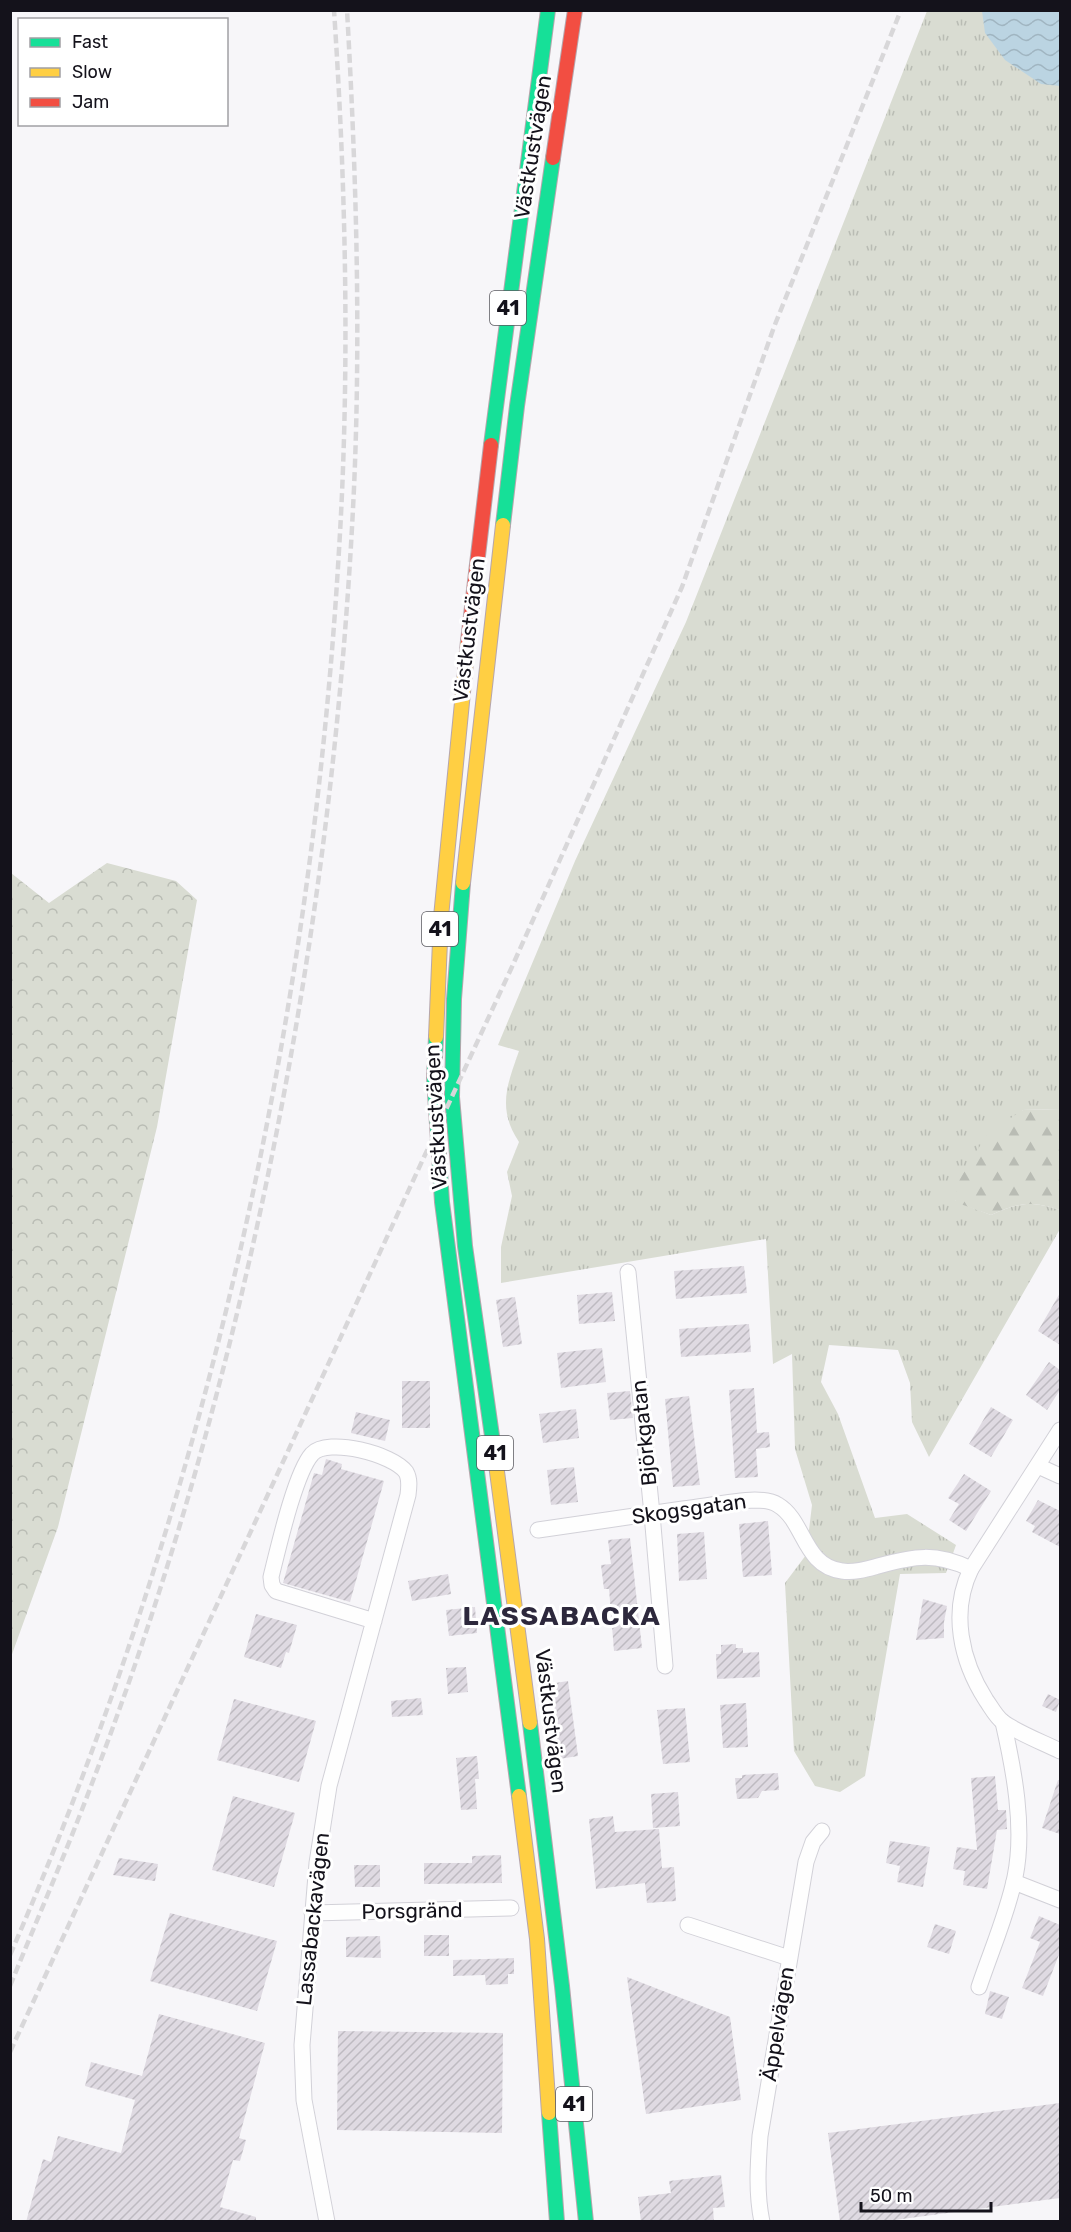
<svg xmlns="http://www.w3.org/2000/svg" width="1071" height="2232" font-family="Rubik,sans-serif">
<defs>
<pattern id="grass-tufts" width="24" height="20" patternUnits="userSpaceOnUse" patternTransform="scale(1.5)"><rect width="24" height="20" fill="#d9dcd2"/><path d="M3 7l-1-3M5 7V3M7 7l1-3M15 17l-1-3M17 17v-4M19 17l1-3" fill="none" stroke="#b9bcb4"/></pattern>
<pattern id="forest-firs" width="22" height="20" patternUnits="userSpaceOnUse" patternTransform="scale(1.5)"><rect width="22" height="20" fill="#d9dcd2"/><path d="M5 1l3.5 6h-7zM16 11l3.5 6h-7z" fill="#b9bcb4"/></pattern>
<pattern id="park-crowns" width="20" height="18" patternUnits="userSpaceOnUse" patternTransform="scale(1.5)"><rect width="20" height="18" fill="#d9dcd2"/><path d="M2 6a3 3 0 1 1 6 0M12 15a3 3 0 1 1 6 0" fill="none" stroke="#b9bcb4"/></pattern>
<pattern id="water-waves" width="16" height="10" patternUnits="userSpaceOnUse" patternTransform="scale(1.5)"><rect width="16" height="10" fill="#bbd4e2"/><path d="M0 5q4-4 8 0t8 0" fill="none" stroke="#a0b5c1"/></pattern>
<pattern id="building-hatch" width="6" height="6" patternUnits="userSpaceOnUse" patternTransform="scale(1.5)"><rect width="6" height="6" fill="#dfdae2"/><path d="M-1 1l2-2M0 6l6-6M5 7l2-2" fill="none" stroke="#bebac1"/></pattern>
</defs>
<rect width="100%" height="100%" fill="#f7f6f9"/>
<path fill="url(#grass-tufts)" d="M927,11H1060V1109L1023,1110L955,1201L991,1215C1021,1202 1030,1201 1060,1210V1229L929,1457L912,1422L910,1383L898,1350L829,1345L821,1382L838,1414L875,1518L907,1514L956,1545L946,1573L900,1574L865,1776L840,1792L815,1786L794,1751L785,1583L806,1555L812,1505L795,1449L792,1354L773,1364L766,1239L501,1283V1247L512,1196L507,1172L519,1142C497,1109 507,1085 519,1051L498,1045L575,861L686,622Z"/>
<path fill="url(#forest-firs)" d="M1060,1109V1210C1030,1201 1021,1202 991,1215L955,1202L957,1183L988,1133L1023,1110Z"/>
<path fill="url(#park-crowns)" d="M107,863L176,881L197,900L157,1127L58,1527L11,1657V873L49,903Z"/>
<path fill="url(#water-waves)" d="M982,11H1060V86L1041,84L1005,60L985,33Z"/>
<g fill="url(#building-hatch)">
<path d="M744,1266L747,1293L676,1299L674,1271Z"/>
<path d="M612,1292L615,1321L579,1324L577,1295Z"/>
<path d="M1060,1293V1345L1038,1331Z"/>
<path d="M515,1297L522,1344L503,1347L496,1300Z"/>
<path d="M749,1324L751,1352L681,1357L679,1329Z"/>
<path d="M602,1348L606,1382L561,1388L557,1353Z"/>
<path d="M1049,1362L1060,1370V1390L1047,1410L1026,1395Z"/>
<rect x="402" y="1381" width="28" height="47"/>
<path d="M754,1388L757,1433L769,1432L770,1447L756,1449L758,1477L735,1478L729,1390Z"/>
<path d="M630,1391L633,1418L610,1420L607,1393Z"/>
<path d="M689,1396L700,1485L673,1487L665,1399Z"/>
<path d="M991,1407L1013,1420L991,1457L969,1444Z"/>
<path d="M576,1409L579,1438L543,1443L539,1414Z"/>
<path d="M356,1412L390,1420L385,1441L351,1433Z"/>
<path d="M326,1459L342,1464L341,1469L384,1481L350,1602L283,1583L314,1473L322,1475Z"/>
<path d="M574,1467L578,1502L551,1505L547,1470Z"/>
<path d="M964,1474L991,1491L966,1531L949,1520L959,1504L948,1498Z"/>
<path d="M1038,1500L1060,1511V1547L1032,1532L1035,1526L1026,1521Z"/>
<path d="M768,1521L772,1575L743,1577L739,1524Z"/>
<path d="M704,1532L707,1579L679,1581L677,1534Z"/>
<path d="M630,1538L642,1648L614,1651L609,1589H604L601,1565L611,1564L608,1540Z"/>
<path d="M448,1574L451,1594L412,1601L408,1581Z"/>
<path d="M923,1599L947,1606L944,1622V1638L916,1640Z"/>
<path d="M475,1607L477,1633L449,1636L446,1610Z"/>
<path d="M256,1614L297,1625L289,1653L286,1652L281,1668L244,1657Z"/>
<path d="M736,1644V1648H743V1653L759,1652L760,1677L717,1679L716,1654H721V1645Z"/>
<path d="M466,1667L468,1692L448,1694L446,1668Z"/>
<path d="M568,1681L578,1756L559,1759L549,1684Z"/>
<path d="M1048,1694L1060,1700L1056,1712L1042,1706Z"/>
<path d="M421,1698L423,1715L392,1717L391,1701Z"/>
<path d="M234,1699L316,1721L299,1782L217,1760Z"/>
<path d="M746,1703L748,1747L723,1748L720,1705Z"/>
<path d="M685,1708L690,1762L663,1764L657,1710Z"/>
<path d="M477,1756L479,1779H475L477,1809L461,1810L456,1758Z"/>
<path d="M778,1773L779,1790L762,1791L758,1798L737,1799L735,1778H742V1775Z"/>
<path d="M995,1776L998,1810H1006L1007,1829L997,1830L987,1889L963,1885L965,1871L953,1869L957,1847L977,1850L971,1778Z"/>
<path d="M1058,1780H1060V1834L1042,1828Z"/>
<path d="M678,1792L680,1826L653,1828L651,1794Z"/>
<path d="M233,1796L295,1813L274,1887L212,1870Z"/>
<path d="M613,1816L615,1832L659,1829L662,1868L674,1867L676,1901L647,1903L645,1883L596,1889L589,1819Z"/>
<path d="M890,1841L930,1847L923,1887L897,1882L900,1866L886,1863Z"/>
<path d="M501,1855L502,1883L424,1884V1863H472V1856Z"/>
<path d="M119,1858L158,1864L155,1881L113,1875Z"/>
<path d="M354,1865H380V1887H355Z"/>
<path d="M170,1913L277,1941L257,2011L150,1981Z"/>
<path d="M1039,1916L1060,1925V1952L1043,1996L1022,1988L1040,1942L1030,1938Z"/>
<path d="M935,1924L956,1931L949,1954L927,1947Z"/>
<rect x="424" y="1935" width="25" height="21"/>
<path d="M380,1936L381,1958L346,1957V1937Z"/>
<path d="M514,1958V1974H508V1984L486,1985L485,1975L453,1976V1960Z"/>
<path d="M627,1977L730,2017L741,2100L646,2114Z"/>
<path d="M990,1991L1009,1997L1002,2019L985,2014Z"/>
<path d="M159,2014L265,2043L239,2138L246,2140L240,2161L233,2160L220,2207L256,2217V2222H26L43,2159L51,2162L58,2136L121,2153L135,2100L85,2086L91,2062L142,2076Z"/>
<path d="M338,2031L503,2033L502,2133L337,2130Z"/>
<path d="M1060,2103V2198L880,2222H840L828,2133Z"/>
<path d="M721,2175L725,2207L713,2208L714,2222H641L638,2197L671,2193L669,2181Z"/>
</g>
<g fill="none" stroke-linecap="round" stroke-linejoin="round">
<defs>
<g id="street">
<path d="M628,1272L652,1514L665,1666"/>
<path d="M1060,1430L971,1569C950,1612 961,1661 986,1700C991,1707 996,1717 1003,1722C1016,1732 1044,1743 1060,1751"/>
<path d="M1038,1466L1060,1476"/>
<path d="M538,1530C586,1523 635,1516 683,1509C707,1506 731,1501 755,1500C763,1500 772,1501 778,1505C805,1521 803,1566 842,1571C854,1573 867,1569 878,1566C915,1556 935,1552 971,1569"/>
<path d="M1014,1882L1060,1900"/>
<path d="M312,1913L511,1908"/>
<path d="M688,1925L789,1958"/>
<path d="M979,1987C991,1951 1007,1915 1015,1877C1025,1828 1014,1770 1003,1722"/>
<path d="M327,2222L304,2100L302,2045L317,1863L329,1786L408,1495C409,1487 410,1479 406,1472C393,1454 328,1437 312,1454C295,1473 278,1549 271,1577L272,1585L276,1591L374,1621"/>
<path d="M762,2222C756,2193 758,2164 760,2136L806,1862L813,1842L822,1831"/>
</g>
<g id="fast">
<path d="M491,445L548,10"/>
<path d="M503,525L517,406L553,158"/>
<path d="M463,883L454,999L452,1097L465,1246L496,1464"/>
<path d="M436,1037L434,1078L442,1202L519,1796"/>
<path d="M530,1723L562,1986L586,2222"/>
<path d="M549,2113L557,2222"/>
</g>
<g id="slow">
<path d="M463,883L503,525"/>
<path d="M436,1037L441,917L468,641"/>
<path d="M496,1464L530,1723"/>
<path d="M519,1796L537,1939L549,2113"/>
</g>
<g id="jam">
<path d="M553,158L575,10"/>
<path d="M468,641L491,445"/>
</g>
</defs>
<use href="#street" stroke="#d2d1d8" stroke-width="17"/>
<use href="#fast" stroke="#b6a6ad" stroke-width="16"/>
<use href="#slow" stroke="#b6a6ad" stroke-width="16"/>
<use href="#jam" stroke="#b6a6ad" stroke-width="16"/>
<use href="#street" stroke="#fefefe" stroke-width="15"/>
<use href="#fast" stroke="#16e098" stroke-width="14"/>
<use href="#slow" stroke="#ffcf43" stroke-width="14"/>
<use href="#jam" stroke="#f24e42" stroke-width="14"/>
<g stroke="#d8d7d9" stroke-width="4.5" stroke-dasharray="9 4.5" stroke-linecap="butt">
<path d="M10,1955C203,1512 311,1032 339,550C350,371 346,190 334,10"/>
<path d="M10,1986C38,1917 68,1848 94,1778C128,1689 158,1599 185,1508C282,1177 338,833 354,488C361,329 356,169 347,10"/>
<path d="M10,2052L511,969L682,587L774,327L901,10"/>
</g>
</g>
<g text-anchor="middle" stroke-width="6" stroke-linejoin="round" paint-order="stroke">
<g fill="#fff" stroke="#5a595f" stroke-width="1.5">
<rect x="490" y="291" width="36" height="34" rx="4.5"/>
<rect x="422" y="912" width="36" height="34" rx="4.5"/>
<rect x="477" y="1436" width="36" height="34" rx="4.5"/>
<rect x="556" y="2087" width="36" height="34" rx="4.5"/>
</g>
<g font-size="20" font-weight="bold" fill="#14121b">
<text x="508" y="315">41</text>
<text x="440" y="936">41</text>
<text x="495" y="1460">41</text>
<text x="574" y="2111">41</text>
</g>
<g font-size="21" fill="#14121b" stroke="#fff">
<text transform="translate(533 147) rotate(-81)" y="7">Västkustvägen</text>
<text transform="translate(469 630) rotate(-83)" y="7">Västkustvägen</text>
<text transform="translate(436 1117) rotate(-93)" y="7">Västkustvägen</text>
<text transform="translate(644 1433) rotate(-96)" y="7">Björkgatan</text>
<text transform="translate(689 1509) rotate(-8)" y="7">Skogsgatan</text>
<text transform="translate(551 1721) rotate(83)" y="7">Västkustvägen</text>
<text transform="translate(412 1911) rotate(-1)" y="7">Porsgränd</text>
<text transform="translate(313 1919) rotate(-84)" y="7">Lassabackavägen</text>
<text transform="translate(778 2024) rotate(-81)" y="7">Äppelvägen</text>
</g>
<g font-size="27" font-weight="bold" letter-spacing="1.5" fill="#2d283c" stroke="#fff">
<text x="562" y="1625">LASSABACKA</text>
</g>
</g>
<rect width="1071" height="2232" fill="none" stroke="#14121b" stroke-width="24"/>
<rect x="18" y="18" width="210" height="108" fill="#ffffff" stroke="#a1a0a4" stroke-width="1.5"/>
<rect x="30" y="38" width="30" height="9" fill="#16e098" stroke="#a1a0a4" stroke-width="1.5"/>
<text x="72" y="48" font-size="18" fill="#14121b">Fast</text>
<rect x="30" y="68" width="30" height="9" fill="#ffcf43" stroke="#a1a0a4" stroke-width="1.5"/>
<text x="72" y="78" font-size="18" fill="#14121b">Slow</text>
<rect x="30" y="98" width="30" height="9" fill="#f24e42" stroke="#a1a0a4" stroke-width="1.5"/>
<text x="72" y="108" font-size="18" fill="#14121b">Jam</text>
<path d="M861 2202v9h130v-9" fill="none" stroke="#14121b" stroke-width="3"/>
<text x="870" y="2202" font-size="18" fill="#14121b" stroke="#ffffff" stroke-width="4.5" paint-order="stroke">50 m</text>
</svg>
